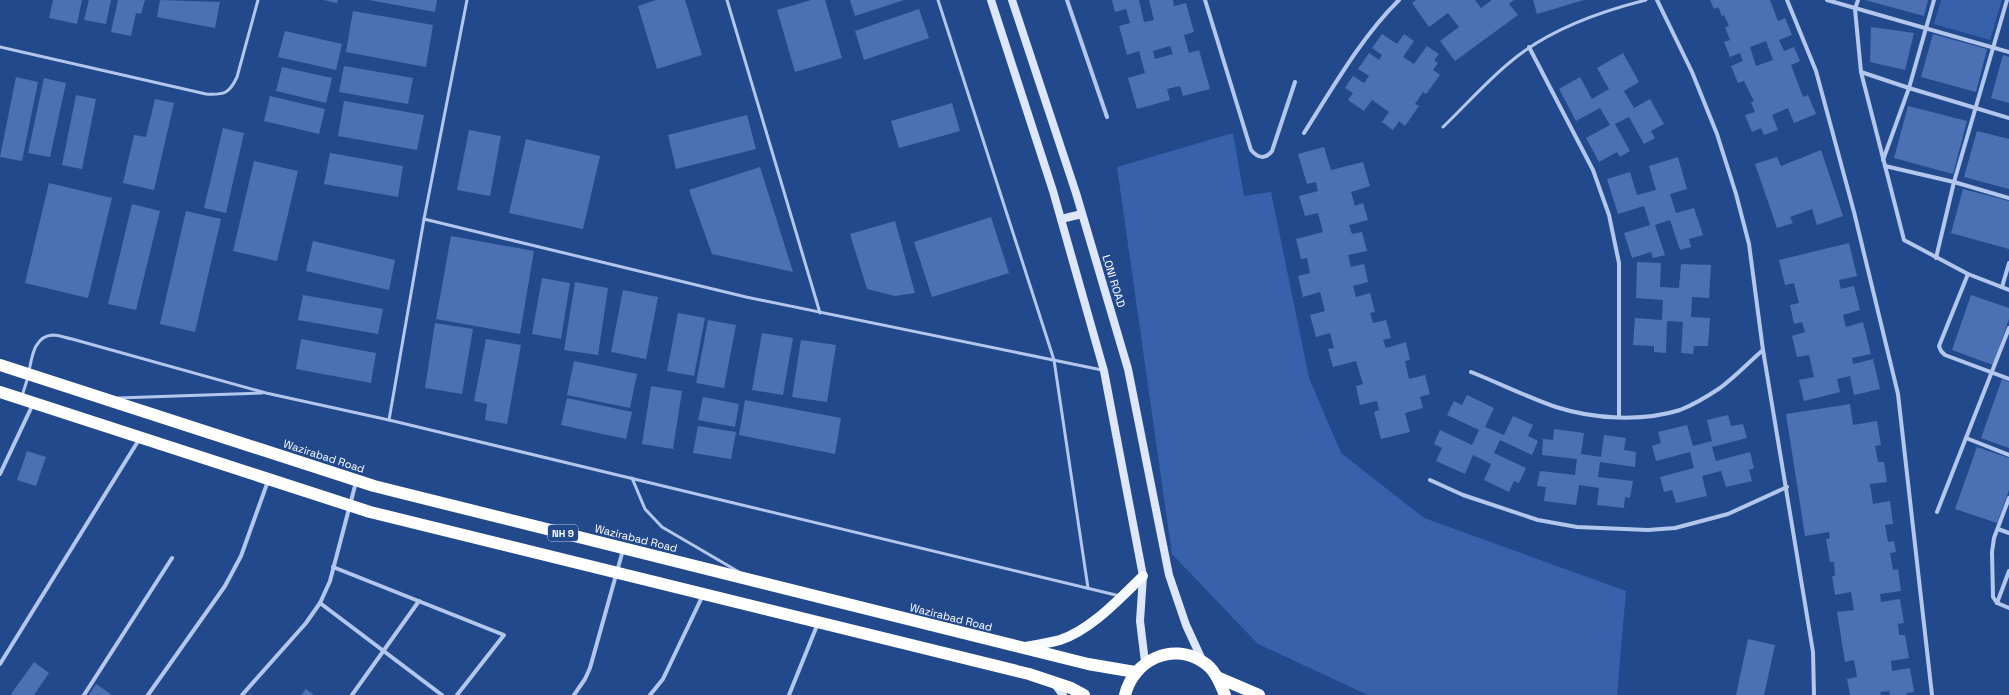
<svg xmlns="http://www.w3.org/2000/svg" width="2009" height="695" font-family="'Space Grotesk',sans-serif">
<rect width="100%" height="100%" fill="#23498d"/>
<g fill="#3761aa">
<path d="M1941,0H2002L1990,40L1934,24Z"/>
<path d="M1233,133L1244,196L1271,192L1309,378L1341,453L1424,518L1626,591L1617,695H1368L1258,644L1172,554L1117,167Z"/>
</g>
<g fill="#4b71b4" fill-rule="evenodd">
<path d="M53,0H82L77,24L49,18Z"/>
<path d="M89,0H111L106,24L84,20Z"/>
<path d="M118,0H145L141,14L136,13L131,36L111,32Z"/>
<path d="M160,0L220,2L215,28L157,17Z"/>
<path d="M323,0H338L337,3Z"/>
<path d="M369,0H437L435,12Z"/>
<path d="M656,0H685L702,55L657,69L638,6Z"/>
<path d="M811,0H825L842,58L795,72L777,10Z"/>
<path d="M850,0H904L855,16Z"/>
<path d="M1112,0H1139L1144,22L1154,20L1149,0H1173L1174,6L1186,3L1194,32L1184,35L1189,53L1199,50L1210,89L1183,96L1180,86L1167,89L1170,100L1137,109L1128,78L1145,73L1139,51L1127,55L1119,26L1130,23L1126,9L1115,12ZM1170,46L1173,54L1155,59L1153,51Z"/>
<path d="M1416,0H1475L1481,8L1492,0H1514L1509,4L1518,15L1455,61L1440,41L1459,27L1448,13L1429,27L1412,3Z"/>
<path d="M1533,0H1584L1537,14Z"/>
<path d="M1710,0H1770L1778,21L1785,18L1792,35L1779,40L1784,51L1794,47L1800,61L1791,65L1803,97L1808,95L1816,114L1794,123L1788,108L1772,115L1778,130L1764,135L1761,128L1752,132L1745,115L1755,112L1751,102L1754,101L1744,81L1738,83L1731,66L1743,61L1740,53L1730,57L1724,42L1730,40L1725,27L1729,26L1724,15L1722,16L1718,7L1714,9ZM1766,41L1773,60L1756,66L1750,47Z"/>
<path d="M1865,0H1928L1924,16Z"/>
<path d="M919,9L929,38L864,60L855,31Z"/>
<path d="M353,11L433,25L426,67L346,52Z"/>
<path d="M1871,27L1914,33L1905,70L1870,62Z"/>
<path d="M285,31L342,44L336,70L278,57Z"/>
<path d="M1382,34L1397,44L1404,34L1414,41L1403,57L1414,64L1427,46L1439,54L1434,60L1438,63L1433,70L1440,75L1426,94L1423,92L1415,104L1419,106L1405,126L1399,121L1393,130L1382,122L1389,112L1372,100L1364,111L1348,100L1353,93L1345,88L1353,76L1364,83L1369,76L1358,69L1369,53L1379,60L1382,55L1372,48Z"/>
<path d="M1933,34L1987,49L1976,92L1921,77Z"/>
<path d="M1623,53L1639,82L1624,91L1634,108L1650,99L1664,124L1651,131L1655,138L1644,144L1629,117L1615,124L1630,151L1620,157L1617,152L1599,162L1586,138L1610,125L1600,108L1576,121L1559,89L1580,77L1592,99L1609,89L1597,68Z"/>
<path d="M2003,55L2009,57V103L1991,98Z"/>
<path d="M344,66L413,78L408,104L339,92Z"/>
<path d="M282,67L332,78L326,103L276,91Z"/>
<path d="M16,77L38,82L22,161L0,157Z"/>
<path d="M44,78L66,83L50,157L28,153Z"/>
<path d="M76,95L96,99L82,169L62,165Z"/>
<path d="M270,96L325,109L319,134L264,121Z"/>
<path d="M155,99L174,103L154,190L123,183L134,135L146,137Z"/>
<path d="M344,101L424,115L417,150L338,136Z"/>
<path d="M952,103L960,131L899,148L891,121Z"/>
<path d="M1908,106L1967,121L1953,174L1894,158Z"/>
<path d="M747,115L756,149L676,169L668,135Z"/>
<path d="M223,128L244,133L226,213L204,208Z"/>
<path d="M469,130L501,136L490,196L457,190Z"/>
<path d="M1977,131L2009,139V189L1964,177Z"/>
<path d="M526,139L600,156L583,229L509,213Z"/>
<path d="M1324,147L1331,170L1363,162L1370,186L1351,192L1355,206L1363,203L1368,220L1349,225L1352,234L1362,232L1367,251L1348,255L1351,267L1364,264L1368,282L1353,286L1356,297L1370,293L1375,312L1370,313L1373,323L1386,320L1391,338L1383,340L1386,348L1406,342L1410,360L1405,361L1409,379L1425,375L1430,394L1420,397L1423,408L1405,413L1410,432L1381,439L1374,412L1379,410L1377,401L1360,405L1356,386L1363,384L1356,361L1333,367L1328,349L1334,348L1330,333L1316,337L1310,315L1325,311L1320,292L1303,297L1298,276L1310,273L1307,258L1301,259L1296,239L1323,232L1318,213L1305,216L1299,196L1318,191L1316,182L1307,184L1298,154Z"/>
<path d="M1821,150L1843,216L1817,225L1812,209L1790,217L1793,223L1777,228L1755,164L1777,157L1781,166Z"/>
<path d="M330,153L403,166L398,197L324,184Z"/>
<path d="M1678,157L1687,189L1670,194L1676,213L1694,208L1703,235L1689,239L1691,247L1680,250L1670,220L1655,225L1665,255L1653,258L1651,252L1632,258L1624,233L1650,225L1644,206L1618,214L1607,179L1630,172L1637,195L1656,190L1649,166Z"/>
<path d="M254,161L298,171L277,261L233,251Z"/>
<path d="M760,167L793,272L712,254L689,190Z"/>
<path d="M49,183L112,198L88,298L25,283Z"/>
<path d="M1963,189L2009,201V249L1951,233Z"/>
<path d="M132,204L160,211L136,310L108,304Z"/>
<path d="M186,211L221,219L195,332L160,324Z"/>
<path d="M991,217L1009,273L932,297L914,242Z"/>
<path d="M895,221L915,293L895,296L867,289L850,234Z"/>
<path d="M451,236L534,251L520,334L436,319Z"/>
<path d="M313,241L395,260L389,290L306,271Z"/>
<path d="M1849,243L1857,276L1839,280L1841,289L1854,286L1860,310L1843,315L1846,327L1863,322L1871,354L1852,358L1853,364L1873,359L1880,389L1854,395L1850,376L1837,379L1840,392L1804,401L1799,380L1814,377L1809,355L1797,357L1792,336L1805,332L1802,322L1794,324L1790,305L1799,303L1794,283L1785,285L1779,260Z"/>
<path d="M1637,262L1661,263L1660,287L1679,288L1681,264L1711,265L1709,298L1692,297L1691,317L1710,318L1708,346H1694L1693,354L1681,353L1683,322L1667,321L1666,353L1654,352V346L1633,345L1635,318L1662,320L1663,300L1636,298Z"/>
<path d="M542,278L570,283L561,339L532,334Z"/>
<path d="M575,282L608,288L598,355L564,350Z"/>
<path d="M623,290L658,297L646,359L611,352Z"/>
<path d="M303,295L383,309L378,334L298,320Z"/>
<path d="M1971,295L2009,308V319L1993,365L1952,350Z"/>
<path d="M678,313L705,318L694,376L667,371Z"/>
<path d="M708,320L736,325L724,388L696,383Z"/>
<path d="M435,323L473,329L462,394L425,388Z"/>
<path d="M762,333L793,338L783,395L752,390Z"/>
<path d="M301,339L376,353L371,383L296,369Z"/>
<path d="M486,339L521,345L507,424L485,420L487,404L474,401Z"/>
<path d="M801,340L836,345L827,402L792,397Z"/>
<path d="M574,361L637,374L630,408L567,395Z"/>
<path d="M2002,379L2009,382V448L1981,438Z"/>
<path d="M651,386L682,391L673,449L642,444Z"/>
<path d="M1467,395L1494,408L1485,427L1504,435L1513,416L1533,425L1528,436L1538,441L1532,455L1500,440L1494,453L1526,468L1519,483L1514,481L1509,492L1484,480L1491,464L1473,455L1465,474L1436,461L1442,448L1434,444L1440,430L1472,445L1479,430L1447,415L1454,401L1462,405Z"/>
<path d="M703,397L739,404L735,427L698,420Z"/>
<path d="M567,398L632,412L626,439L561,425Z"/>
<path d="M745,400L841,418L835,454L739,435Z"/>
<path d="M1850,404L1853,425L1877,421L1881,445L1875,446L1878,462H1884L1887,482L1870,484L1873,504L1890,501L1893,524L1885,525L1888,542L1894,541L1896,552L1890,553L1893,570L1898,569L1901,591L1880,594L1881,602L1900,599L1904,623L1898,624L1899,635H1905L1909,658L1891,661L1892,671L1910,668L1914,692L1906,693L1907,695H1890L1889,691L1880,692L1881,695H1850L1847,679L1857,677L1854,660L1845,662L1837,612L1854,610L1851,592L1835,595L1832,576H1835L1834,562H1830L1826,539L1830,538L1829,532L1805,536L1786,414Z"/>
<path d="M1728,415L1731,426L1743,424L1747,438L1712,447L1716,461L1750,452L1754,468L1749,470L1752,481L1726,487L1721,471L1702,476L1707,496L1676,503L1672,490L1664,492L1660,477L1694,468L1690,452L1656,461L1652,446L1661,443L1658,432L1687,425L1693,446L1712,441L1707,420Z"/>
<path d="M698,426L736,432L731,459L693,453Z"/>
<path d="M1554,429L1584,433L1581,454L1601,457L1604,435L1626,438L1624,450L1636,452L1635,467L1600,462L1598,477L1633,481L1630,498L1625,497L1624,508L1597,505L1599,488L1579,485L1576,505L1544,501L1546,487L1537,486L1540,471L1575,475L1577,459L1542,455L1543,439L1553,440Z"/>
<path d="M1977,447L2009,458V490L1997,523L1955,509Z"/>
<path d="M27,451L46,457L36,486L17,480Z"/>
<path d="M1748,639L1775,645L1764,695H1736Z"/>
<path d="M34,662L49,673L34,695H13L11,694Z"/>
<path d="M96,684L112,695H89Z"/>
<path d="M306,689L314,695H301Z"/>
</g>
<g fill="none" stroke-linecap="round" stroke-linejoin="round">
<g stroke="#b2c7eb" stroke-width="3">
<path d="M727,0L820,313"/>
<path d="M938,0L1054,360L1088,588"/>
<path d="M0,47L206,94C224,95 229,94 237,77L258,0"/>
<path d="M1443,127C1465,106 1486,82 1509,63C1547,30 1598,12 1646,0"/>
<path d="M424,219L746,297L1102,370"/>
<path d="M29,371C32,357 34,336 53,335C59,335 66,338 72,339L266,393L389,420L1120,596"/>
<path d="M22,396L28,377"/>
<path d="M118,398L262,393"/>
<path d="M389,420L424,219L467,0"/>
<path d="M632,478L645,509L662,527L739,572"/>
</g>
<g stroke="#b2c7eb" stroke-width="4">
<path d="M1067,0L1107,117"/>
<path d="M1205,0L1251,150C1258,158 1265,160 1272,151L1295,82"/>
<path d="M1657,0L1692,72L1717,134L1736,194L1749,244L1763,350L1813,652L1814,695"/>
<path d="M1787,0L1816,71L1854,212L1898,394L1932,695"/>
<path d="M1827,0L2009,52"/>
<path d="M1858,0L1855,9L1861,72L1909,88L2009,118"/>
<path d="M1529,47L1593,170L1609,215L1619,263V417"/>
<path d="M1861,72L1904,240L1968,274L2009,290"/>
<path d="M1304,133C1332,89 1362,36 1399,0"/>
<path d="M1883,160L1909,88L1934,0"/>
<path d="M1885,166L1954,182L2009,198"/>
<path d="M1936,258L1954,182L2007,0"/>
<path d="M1968,274L1939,346L1941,351L1945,355L2009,379"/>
<path d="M2002,287L2009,263"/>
<path d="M1471,372C1499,383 1527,397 1556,407C1593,419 1642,422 1680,410C1693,405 1708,396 1720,388C1735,377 1749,362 1763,350"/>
<path d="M1966,438L2009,455"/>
<path d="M0,474L33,404"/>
<path d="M1430,480L1463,495L1538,520L1577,527L1648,530L1675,528L1728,514L1787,487"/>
<path d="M2009,498L1994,538L1992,552L1993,597L1997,603L2009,608"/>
<path d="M1937,512L2009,328"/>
<path d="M1998,529L2009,533"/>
<path d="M333,567L504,635L457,695"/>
<path d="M320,603L442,695"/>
<path d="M1997,603L2009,571"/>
<path d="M0,664L140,438"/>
<path d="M84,695L172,558"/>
<path d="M148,695L225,586L241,556L268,481"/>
<path d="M242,695L306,623L320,603L330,581L356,482"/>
<path d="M352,695L419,601"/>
<path d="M574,695L585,679L590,668L623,550"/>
<path d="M650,695L663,679L703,595"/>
<path d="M789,695L818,623"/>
</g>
<g stroke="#dde7f9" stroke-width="8">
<path d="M991,0L1053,191L1104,371L1143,576L1140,621L1145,662"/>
<path d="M1012,0L1076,193L1128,369L1169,575L1186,625L1203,662"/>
<path d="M1061,219L1082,214"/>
<path d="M1054,683L1063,695"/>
</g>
<path stroke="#f6f9fe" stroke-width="10" d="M1024,647C1036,645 1049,643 1060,640C1091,630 1120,598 1143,576"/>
<g stroke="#fff" stroke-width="12">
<path d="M0,365L374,486L1088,664L1135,672"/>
<path d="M0,392L370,512L1029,674L1071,688L1084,695"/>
<path d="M1217,677L1259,695"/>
<path d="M1125,695C1133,661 1172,641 1203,662C1215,669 1220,683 1225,695"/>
</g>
</g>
<g text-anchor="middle" stroke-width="3" stroke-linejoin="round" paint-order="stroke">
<rect fill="#23498d" stroke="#bdc8dd" stroke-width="1" x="548" y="525" width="30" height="16" rx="3"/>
<g font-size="10" font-weight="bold" fill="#fff">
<text x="563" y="537">NH 9</text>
</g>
<g font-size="11" fill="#fff" stroke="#23498d">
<text transform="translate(1114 281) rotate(73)" y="4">LONI ROAD</text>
<text transform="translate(324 456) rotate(18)" y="4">Wazirabad Road</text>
<text transform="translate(636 538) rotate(14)" y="4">Wazirabad Road</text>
<text transform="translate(951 617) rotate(14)" y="4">Wazirabad Road</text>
</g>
</g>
</svg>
